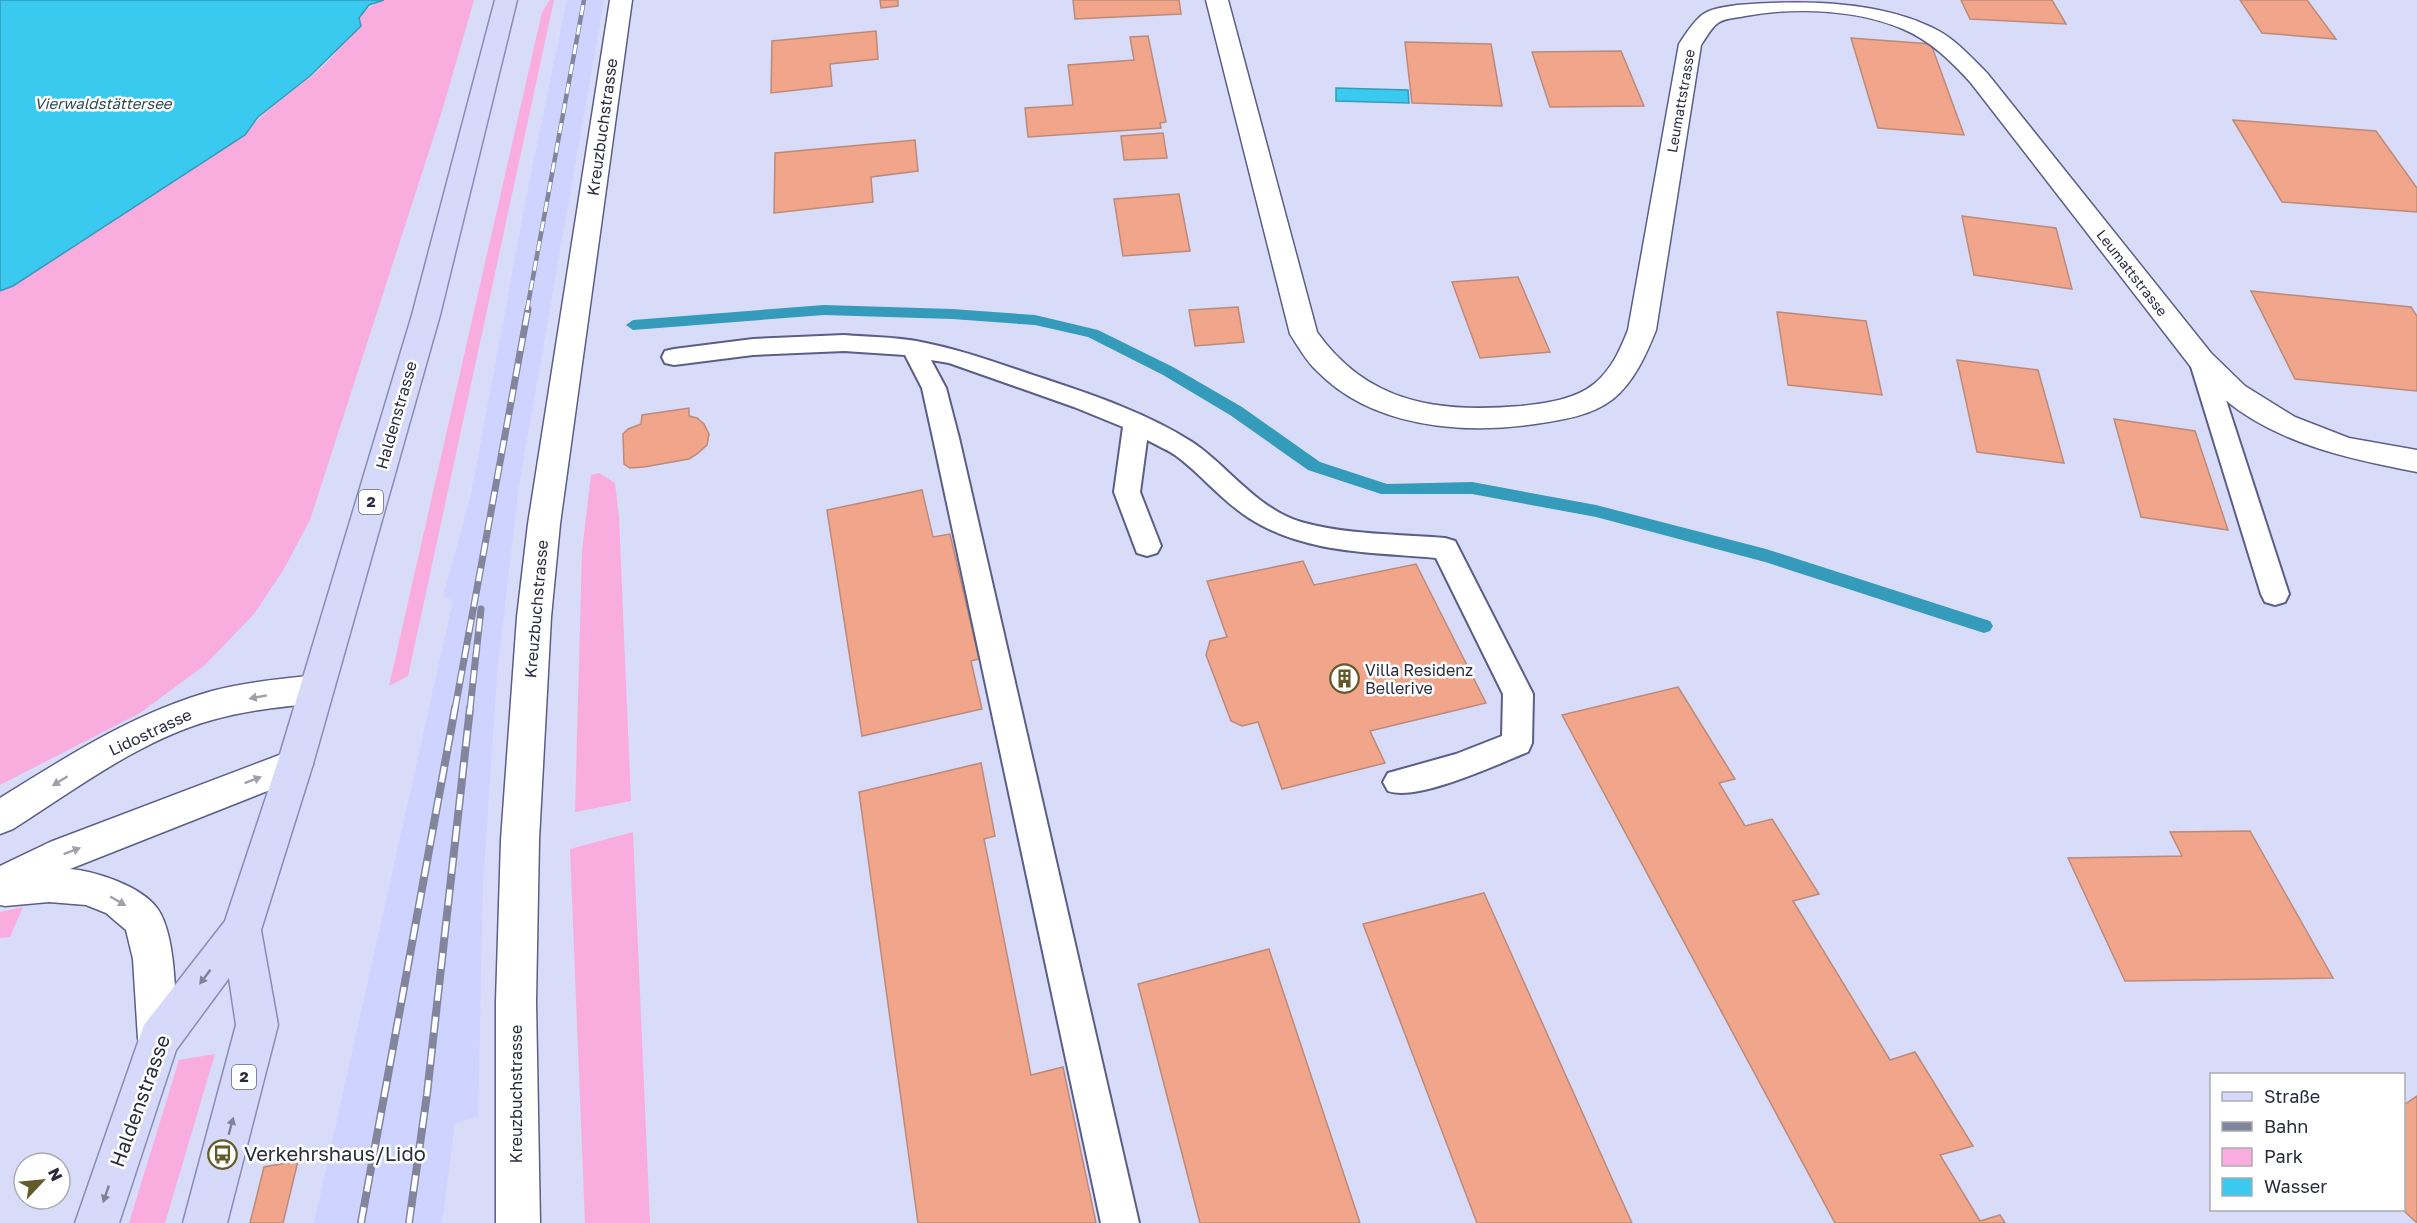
<svg xmlns="http://www.w3.org/2000/svg" width="2417" height="1223" font-family="'Golos Text',sans-serif">
<rect width="100%" height="100%" fill="#d9dcf9"/>
<path fill="#ced3ff" d="M567,0H604L519,485L497,674L483,886L478,1117L455,1123L442,1223H314L453,601L443,596L471,495L529,183Z"/>
<g fill="#f8adde">
<path d="M384,0H474L442,111L310,520L284,569L254,614L205,665L140,713L0,785V291L13,286L245,135C271,100 312,83 338,50C353,29 358,9 384,0Z"/>
<path d="M550,0H554L408,676L389,686L542,12Z"/>
<path d="M599,473L615,483L619,517L631,801L575,812L582,551L591,475Z"/>
<path d="M633,832L650,1223H585L570,849Z"/>
<path d="M23,907L10,937L0,938V912Z"/>
<path d="M215,1054L165,1223H129L179,1060Z"/>
</g>
<g fill="#3acaf0" stroke="#359bbb" stroke-width="1.5">
<path d="M0,0H384L369,5L359,18L361,26L310,76L258,117L245,135L13,286L0,291Z"/>
<path d="M1336,88L1408,90L1409,103L1336,101Z"/>
</g>
<g fill="none" stroke-linecap="round" stroke-linejoin="round">
<path fill="#359bbb" fill-rule="evenodd" d="M824,305L952,309L1035,315L1098,330L1173,367L1242,407L1320,462L1387,484L1472,482L1596,505L1766,549L1990,621L1993,626L1990,631L1984,633L1765,562L1596,517L1472,494H1381L1308,470L1230,415L1163,375L1088,337L1035,325L952,319L824,315L633,330L626,325L633,320Z"/>
</g>
<g fill="#f1a68c" stroke="#bc8a79" stroke-width="1.5">
<path d="M880,0H898V6L881,8Z"/>
<path d="M1073,0H1179L1181,14L1075,19Z"/>
<path d="M1961,0H2052L2066,24L1970,19Z"/>
<path d="M2240,0H2307L2336,39L2262,33Z"/>
<path d="M876,31L878,59L830,64L832,86L771,93L772,41Z"/>
<path d="M1148,36L1166,122L1160,123L1161,128L1028,137L1025,108L1073,105L1068,65L1134,60L1130,37Z"/>
<path d="M1851,38L1931,44L1964,135L1878,128Z"/>
<path d="M1405,42L1491,44L1502,106L1412,103Z"/>
<path d="M1621,51L1644,106L1550,107L1532,52Z"/>
<path d="M2233,120L2376,131L2417,188V212L2282,202Z"/>
<path d="M1163,133L1167,158L1124,160L1121,136Z"/>
<path d="M915,140L918,171L871,177L873,202L774,213L775,153Z"/>
<path d="M1179,194L1190,251L1123,256L1114,199Z"/>
<path d="M1962,216L2056,228L2072,289L1974,275Z"/>
<path d="M1518,277L1550,352L1480,358L1452,282Z"/>
<path d="M2251,291L2411,307L2417,316V391L2295,379Z"/>
<path d="M1238,307L1244,342L1195,346L1189,310Z"/>
<path d="M1777,312L1866,321L1882,395L1788,385Z"/>
<path d="M1957,360L2038,370L2064,463L1977,452Z"/>
<path d="M689,408V416L697,418L704,424L709,434L707,445L697,454L689,459L644,467L630,468L624,464L623,434L628,429L641,424L642,415Z"/>
<path d="M2114,419L2195,431L2228,530L2141,517Z"/>
<path d="M922,490L933,537L950,534L979,659L971,661L982,709L862,736L827,510Z"/>
<path d="M1303,561L1314,585L1416,564L1486,703L1370,731L1385,763L1282,789L1258,722L1242,726L1231,721L1206,655L1210,641L1227,637L1207,581Z"/>
<path d="M1678,687L1735,779L1719,783L1745,826L1772,819L1819,894L1793,901L1890,1060L1915,1052L1973,1146L1940,1155L1980,1221L2000,1215L2005,1223H1835L1562,715Z"/>
<path d="M981,763L995,836L984,839L1031,1075L1063,1067L1096,1223H918L859,792Z"/>
<path d="M2250,831L2333,978L2125,981L2068,858L2182,856L2170,832Z"/>
<path d="M1484,893L1613,1181L1632,1223H1477L1363,924Z"/>
<path d="M1269,949L1360,1223H1200L1138,984Z"/>
<path d="M2417,1096V1223L2403,1210L2404,1105Z"/>
<path d="M298,1161L283,1223H250L264,1167Z"/>
</g>
<g fill="none" stroke-linecap="round" stroke-linejoin="round">
<defs>
<g id="lane">
<path d="M844,335C868,337 893,337 916,341C960,349 1000,364 1042,378C1093,395 1147,413 1192,442C1227,465 1257,509 1301,522C1347,535 1398,534 1445,538L1455,541L1533,694L1532,743L1528,752C1498,764 1417,802 1388,791L1383,782L1388,773L1456,754L1502,736L1503,694L1436,558C1371,552 1305,554 1249,518C1221,500 1201,474 1175,455C1166,449 1156,445 1147,440L1140,492L1161,546L1157,553L1147,556L1137,553L1114,492L1123,427L1074,407L949,363L931,360L946,388L959,438L1139,1223H1101L933,438L922,388L905,355L844,351L753,355L674,365L665,363L662,357L665,351L674,349L753,339Z"/>
<path d="M2201,352L2210,354L2213,360L2289,594L2285,602L2275,605L2265,602L2261,594L2189,360L2192,354Z"/>
</g>
<g id="street">
<path d="M610,0H632L560,524L551,617L539,840L536,1001L540,1223H496V1001L501,840L517,617L528,524Z"/>
<path d="M1206,0H1228L1317,332C1368,404 1439,413 1521,406C1546,403 1574,400 1594,384C1612,369 1620,350 1628,330L1679,44C1685,35 1693,22 1702,15C1711,8 1726,7 1737,5C1802,0 1881,0 1939,31C1957,41 1972,58 1987,73L2211,353L2245,386L2295,417L2349,438L2417,450V472C2350,459 2278,444 2224,399C2212,389 2202,377 2191,367L1971,83C1951,61 1931,41 1903,29C1856,9 1794,7 1745,16C1736,18 1725,18 1718,23C1711,28 1706,38 1701,45L1656,330C1646,355 1634,382 1613,399C1591,416 1562,420 1535,424C1462,435 1371,427 1317,371C1306,361 1298,346 1290,334Z"/>
<path d="M316,675L328,679L333,689L328,699L316,703C281,707 246,710 212,720C140,740 76,789 13,829L0,834V798C68,756 134,713 212,691C246,682 281,679 316,675Z"/>
<path d="M295,749L308,753L313,764L308,775L70,869C95,871 141,886 157,908C171,927 174,967 175,989C177,1011 182,1033 174,1053L159,1059L144,1053L138,1039L133,959L126,930L106,913L86,905L49,902L5,906L0,905V866L50,842Z"/>
</g>
<path id="primary" d="M495,0H517L440,315L313,764L261,930L278,1025L227,1223H183L236,1025L229,978L176,1050L119,1223H75L144,1025L225,921L277,764L412,315Z"/>
</defs>
<use href="#lane" stroke="#5b5e87" stroke-width="4"/>
<use href="#street" stroke="#5b5e87" stroke-width="3"/>
<use href="#primary" stroke="#888cb6" stroke-width="3"/>
<use href="#lane" fill="#fff" fill-rule="evenodd"/>
<use href="#street" fill="#fff" fill-rule="evenodd"/>
<use href="#primary" fill="#d6d9fa" fill-rule="evenodd"/>
<defs>
<path id="rail-far2" d="M527,310L584,0"/>
<g id="rail-far1">
<path d="M455,709L528,309"/>
<path d="M470,709L481,609"/>
</g>
<g id="rail">
<path d="M361,1223L455,708"/>
<path d="M409,1223L427,1094L470,708"/>
</g>
</defs>
<use href="#rail-far2" stroke="#82859c" stroke-width="4.5"/>
<use href="#rail-far1" stroke="#82859c" stroke-width="7"/>
<use href="#rail" stroke="#82859c" stroke-width="8"/>
<use href="#rail-far2" stroke="#fff" stroke-width="3" stroke-dasharray="10" stroke-linecap="butt"/>
<use href="#rail-far1" stroke="#fff" stroke-width="4.5" stroke-dasharray="13" stroke-linecap="butt"/>
<use href="#rail" stroke="#fff" stroke-width="5" stroke-dasharray="16" stroke-linecap="butt"/>
</g>
<defs><path id="oneway-solid" d="M-6-.8H1V-3.2L6.5 0L1 3.2V.8H-6Z" transform="scale(1.5)"/></defs>
<g fill="#9fa0a8">
<use href="#oneway-solid" transform="translate(258 697) rotate(170)"/>
<use href="#oneway-solid" transform="translate(253 780) rotate(-21)"/>
<use href="#oneway-solid" transform="translate(60 781) rotate(148)"/>
<use href="#oneway-solid" transform="translate(72 851) rotate(-21)"/>
<use href="#oneway-solid" transform="translate(118 901) rotate(30)"/>
</g>
<g fill="#80829c">
<use href="#oneway-solid" transform="translate(205 977) rotate(127)"/>
<use href="#oneway-solid" transform="translate(231 1126) rotate(-75)"/>
<use href="#oneway-solid" transform="translate(106 1194) rotate(109)"/>
</g>
<defs>
<symbol id="building-ring" viewBox="-11 -11 22 22"><circle r="9.5" fill="#fff" stroke="#635b27" stroke-width="1.5"/><path d="M-4-6H4V6H1V3H-1V6H-4ZM-2.5-4.3h1.7v1.8h-1.7ZM.8-4.3h1.7v1.8H.8ZM-2.5-1h1.7V.8h-1.7ZM.8-1h1.7V.8H.8Z" fill="#635b27"/></symbol>
<symbol id="bus-ring" viewBox="-11 -11 22 22"><circle r="9.5" fill="#fff" stroke="#635b27" stroke-width="1.5"/><path d="M-5-6H5V4H4V6H2V4H-2V6H-4V4H-5ZM-3.5-4V0h7V-4ZM-3.5 1.2v1.5H-2V1.2ZM2 1.2v1.5H3.5V1.2Z" fill="#635b27"/></symbol>
</defs>
<g fill-rule="evenodd">
<use href="#building-ring" x="1328" y="662" width="33" height="33"/>
<use href="#bus-ring" x="206" y="1138" width="33" height="33"/>
</g>
<g text-anchor="middle" stroke-width="5" stroke-linejoin="round" paint-order="stroke">
<g font-size="14" fill="#2a2c3e" stroke="#fff">
<text transform="translate(1681 101) rotate(-80)" y="5">Leumattstrasse</text>
<text transform="translate(2132 273) rotate(52)" y="5">Leumattstrasse</text>
</g>
<g font-size="15" font-style="italic" fill="#2f4c55" stroke="#fff">
<text x="103" y="109">Vierwaldstättersee</text>
</g>
<g fill="#fff" stroke="#6a6b78" stroke-width="1.5">
<rect x="359" y="490" width="24" height="24" rx="4.5"/>
<rect x="232" y="1065" width="24" height="24" rx="4.5"/>
</g>
<g font-size="15" font-weight="bold" fill="#2a2c3e">
<text x="371" y="507">2</text>
<text x="244" y="1082">2</text>
</g>
<g font-size="16" fill="#2a2c3e" stroke="#fff">
<text transform="translate(602 127) rotate(-82)" y="6">Kreuzbuchstrasse</text>
<text transform="translate(396 415) rotate(-74)" y="6">Haldenstrasse</text>
<text transform="translate(536 609) rotate(-85)" y="6">Kreuzbuchstrasse</text>
<text transform="translate(150 732) rotate(-25)" y="6">Lidostrasse</text>
<text transform="translate(516 1094) rotate(-90)" y="6">Kreuzbuchstrasse</text>
</g>
<g font-size="16" fill="#2a2c3e" stroke="#fff" text-anchor="start">
<text x="1365" y="676">Villa Residenz<tspan x="1365" dy="18">Bellerive</tspan></text>
</g>
<g font-size="20" fill="#2a2c3e" stroke="#fff">
<text transform="translate(140 1101) rotate(-70)" y="7">Haldenstrasse</text>
</g>
<g font-size="20" fill="#2a2c3e" stroke="#fff" text-anchor="start">
<text x="244" y="1161">Verkehrshaus/Lido</text>
</g>
</g>
<rect x="2210" y="1073" width="195" height="138" fill="#ffffff" stroke="#aaabb2" stroke-width="1.5"/>
<rect x="2222" y="1092" width="30" height="9" fill="#d6d9fa" stroke="#aaabb2" stroke-width="1.5"/>
<text x="2264" y="1103" font-size="18" fill="#2a2c3e">Straße</text>
<rect x="2222" y="1122" width="30" height="9" fill="#82859c" stroke="#aaabb2" stroke-width="1.5"/>
<text x="2264" y="1133" font-size="18" fill="#2a2c3e">Bahn</text>
<rect x="2222" y="1148" width="30" height="18" fill="#f8adde" stroke="#aaabb2" stroke-width="1.5"/>
<text x="2264" y="1163" font-size="18" fill="#2a2c3e">Park</text>
<rect x="2222" y="1178" width="30" height="18" fill="#3acaf0" stroke="#aaabb2" stroke-width="1.5"/>
<text x="2264" y="1193" font-size="18" fill="#2a2c3e">Wasser</text>
<g transform="translate(42 1181) rotate(64)"><circle r="28" fill="#ffffff" stroke="#aaabb2" stroke-width="1.5"/>
<path d="M0-4.5L10 22L0 15L-10 22Z" fill="#635b27"/>
<text y="-9" font-size="16" font-weight="bold" text-anchor="middle" fill="#2a2c3e">N</text>
</g>
</svg>
